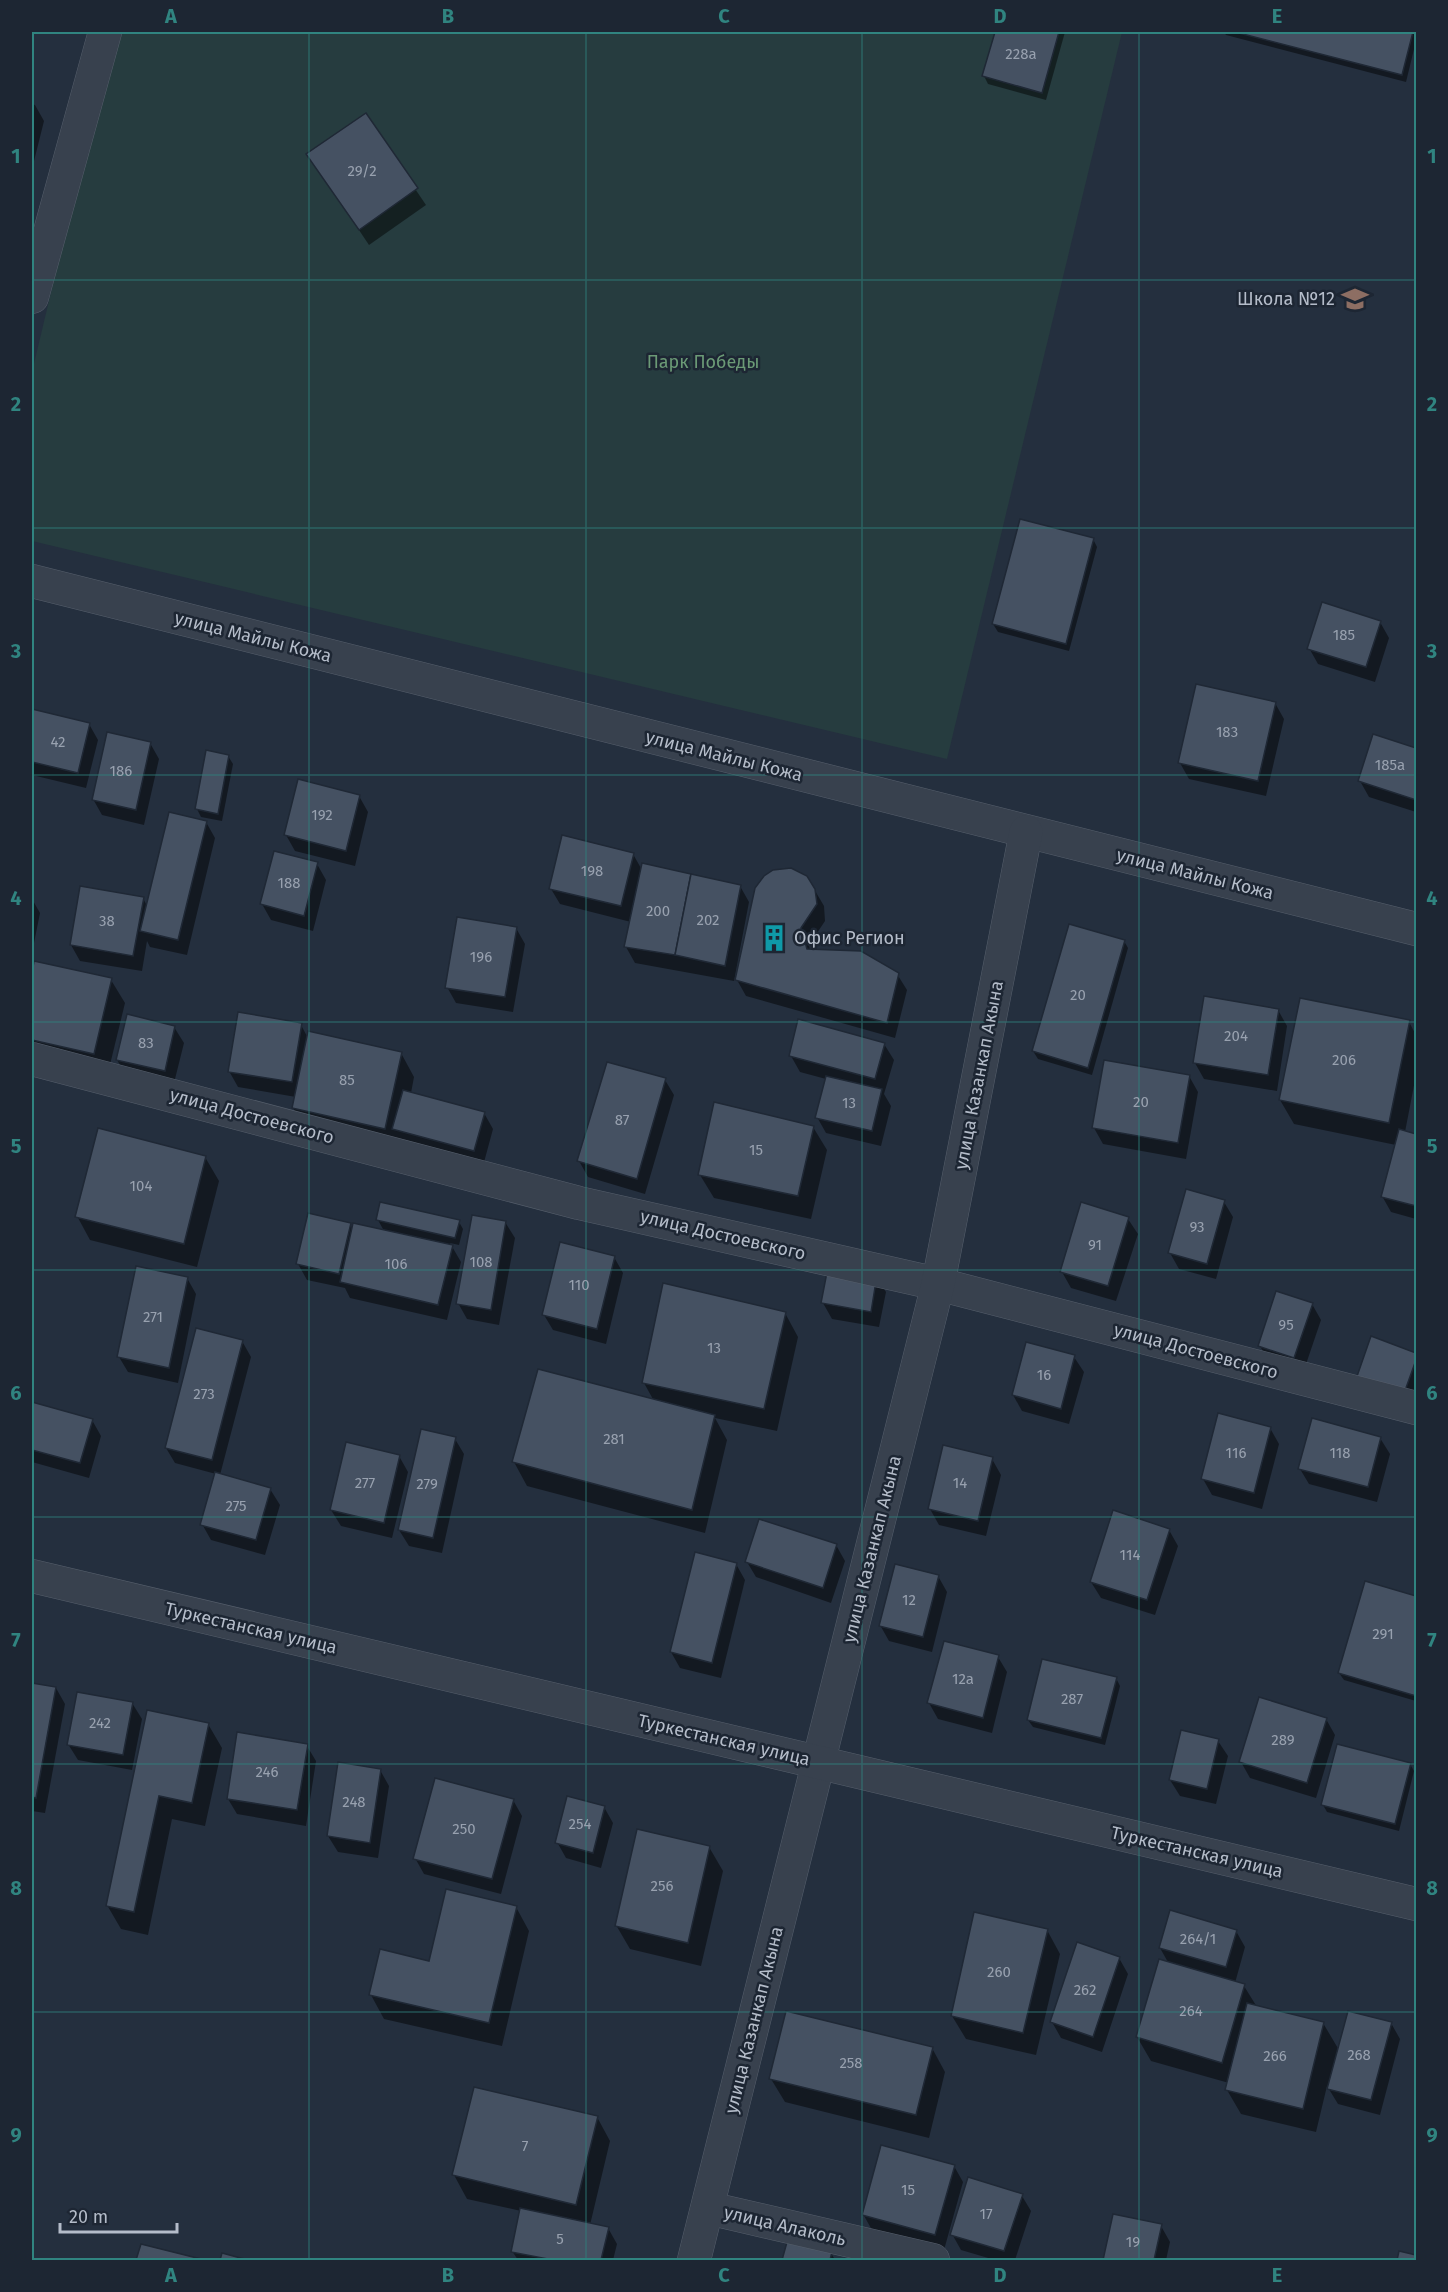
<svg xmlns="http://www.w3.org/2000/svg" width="1448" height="2292" font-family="'Fira Sans',sans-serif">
<rect width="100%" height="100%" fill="#242f3e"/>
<path fill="#263c3f" d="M113,32H1122L947,759L32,541V372Z"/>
<g fill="#0007">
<path d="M996,32H1065L1046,100L988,84L984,76Z"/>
<path d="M1224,32H1416V41L1406,82L1226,35Z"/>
<path d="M32,104L35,105L44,121L32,169Z"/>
<path d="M365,115L426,205L369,245L308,154Z"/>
<path d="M1093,539L1097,547L1069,651L998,632L993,624Z"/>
<path d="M1380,622L1389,638L1375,682L1318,664L1309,648Z"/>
<path d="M1275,703L1284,719L1266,796L1189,779L1180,763Z"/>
<path d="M32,710L89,724L98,740L86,788L32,775Z"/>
<path d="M1374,736L1416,750V812L1369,797L1360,781Z"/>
<path d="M150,743L159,759L144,825L102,815L93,799Z"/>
<path d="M228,756L233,764L222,821L201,817L197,809Z"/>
<path d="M359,796L368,812L355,866L295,851L286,835Z"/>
<path d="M206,822L215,838L187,955L150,947L147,941L142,971L80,961L71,945L143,898L147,906Z"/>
<path d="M633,854L642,870L740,886L749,902L734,981L635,963L626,947L631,922L560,904L551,889Z"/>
<path d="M317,864L326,880L313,931L271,920L262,904Z"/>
<path d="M814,889L824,906L825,921L809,945L810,950L897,974L907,990L895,1038L746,996L737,980Z"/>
<path d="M32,899L40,913L32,953Z"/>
<path d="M516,928L525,944L513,1012L456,1003L447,987Z"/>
<path d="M1124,941L1128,948L1092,1075L1038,1059L1033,1051Z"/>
<path d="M35,963L111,980L125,1003L107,1077L32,1060V980Z"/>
<path d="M1278,1010L1287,1026L1277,1091L1204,1079L1195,1063Z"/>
<path d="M1409,1022L1416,1035V1075L1405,1132L1416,1135V1219L1391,1212L1382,1196L1396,1145L1294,1124L1280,1100Z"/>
<path d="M301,1025L308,1038L401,1053L414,1077L411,1093L484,1113L493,1129L483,1166L307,1132L293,1108L296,1097L238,1087L229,1071Z"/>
<path d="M174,1027L184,1043L173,1087L126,1075L117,1060Z"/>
<path d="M884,1044L894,1060L884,1094L891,1106L881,1146L826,1133L817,1117L826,1079L800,1072L791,1056Z"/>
<path d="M1189,1076L1198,1092L1186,1159L1103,1144L1094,1128Z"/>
<path d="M665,1080L674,1095L645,1194L588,1177L579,1161Z"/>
<path d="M813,1127L827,1150L811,1219L714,1198L700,1175Z"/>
<path d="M205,1157L219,1181L197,1267L90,1240L77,1216Z"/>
<path d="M1224,1202L1233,1217L1216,1279L1179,1269L1170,1253Z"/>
<path d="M1128,1219L1138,1234L1116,1301L1071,1288L1062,1272Z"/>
<path d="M378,1220L459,1222L463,1229L459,1245L450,1243L461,1262L447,1320L350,1298L345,1288L307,1280L298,1264L350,1224L353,1230L384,1231Z"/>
<path d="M505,1222L515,1238L499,1325L467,1319L458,1303Z"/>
<path d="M614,1257L623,1273L606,1344L553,1330L544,1315Z"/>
<path d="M876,1276L886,1292L879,1327L832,1319L823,1303Z"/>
<path d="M187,1278L196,1294L178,1383L128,1372L119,1357Z"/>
<path d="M1312,1304L1321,1320L1303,1373L1269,1362L1260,1346Z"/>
<path d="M785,1313L798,1337L777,1431L715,1418L727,1440L705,1533L527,1486L514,1462L654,1401L644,1383Z"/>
<path d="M1372,1338L1416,1354V1399L1411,1414Z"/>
<path d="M242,1341L251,1357L220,1475L270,1489L280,1505L265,1555L211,1540L202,1524L216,1474L175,1463L166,1448Z"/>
<path d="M1074,1357L1084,1372L1069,1424L1022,1411L1013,1395Z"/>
<path d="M32,1404L92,1420L101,1436L89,1478L32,1462Z"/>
<path d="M1270,1428L1279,1444L1262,1509L1212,1495L1203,1479Z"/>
<path d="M1380,1438L1390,1454L1377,1502L1309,1484L1300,1469Z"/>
<path d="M455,1439L464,1454L442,1553L409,1546L399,1530Z"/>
<path d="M399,1456L408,1472L392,1538L341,1526L331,1510Z"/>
<path d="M992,1459L1001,1475L986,1536L939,1525L930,1509Z"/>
<path d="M1169,1530L1178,1546L1155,1615L1101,1598L1091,1582Z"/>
<path d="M836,1545L845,1561L831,1603L756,1577L747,1562Z"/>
<path d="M736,1564L745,1580L721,1678L680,1668L671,1652Z"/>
<path d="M938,1576L947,1592L932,1652L889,1641L880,1625Z"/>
<path d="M1366,1582L1416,1597V1701L1344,1680L1339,1673Z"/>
<path d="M998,1657L1007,1672L992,1733L938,1719L929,1703Z"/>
<path d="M1116,1678L1120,1686L1105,1745L1033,1727L1028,1720Z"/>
<path d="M32,1684L56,1688L65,1704L45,1813L32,1811Z"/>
<path d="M132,1703L142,1719L132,1770L78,1760L68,1744Z"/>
<path d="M148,1712L208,1724L222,1748L205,1826L172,1819L148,1935L121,1929L107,1905Z"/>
<path d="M1326,1719L1335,1735L1316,1798L1250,1778L1241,1762Z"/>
<path d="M1218,1741L1228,1756L1216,1804L1180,1796L1170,1780Z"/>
<path d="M307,1746L316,1761L306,1826L237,1814L228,1799Z"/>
<path d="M1410,1764L1414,1771L1399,1831L1327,1812L1323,1805Z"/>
<path d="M380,1770L389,1786L378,1858L338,1852L328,1836Z"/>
<path d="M513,1800L522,1816L501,1894L424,1874L415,1858Z"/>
<path d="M604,1807L613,1823L601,1868L566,1858L557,1842Z"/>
<path d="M709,1847L723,1871L701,1966L630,1949L616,1925Z"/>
<path d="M516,1907L529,1931L502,2046L384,2019L371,1995L430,1963Z"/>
<path d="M1047,1930L1060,1954L1036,2055L966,2039L952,2016Z"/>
<path d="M1236,1931L1245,1947L1235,1983L1244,1986L1257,2007L1323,2023L1339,2050L1391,2023L1400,2039L1380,2115L1338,2104L1327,2086L1316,2132L1241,2114L1227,2090L1229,2083L1151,2061L1137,2037L1169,1964L1160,1948Z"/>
<path d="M1119,1958L1128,1974L1102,2052L1061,2038L1052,2022Z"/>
<path d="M932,2048L945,2072L929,2138L785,2102L771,2079Z"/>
<path d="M597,2117L610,2141L590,2225L608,2228L617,2244L613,2260H518L512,2251L521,2211L467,2199L454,2175Z"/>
<path d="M954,2166L963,2182L944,2250L872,2230L863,2214Z"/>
<path d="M1022,2196L1031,2211L1015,2260H995L961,2250L952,2234Z"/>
<path d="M1114,2216L1161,2226L1170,2242L1166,2260H1105Z"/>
<path d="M788,2244L831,2253L835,2260H784Z"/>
<path d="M142,2246L198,2260H138Z"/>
</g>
<g fill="#455162" stroke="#1f2835" stroke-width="1.5">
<path d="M995,32H1059L1042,93L982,76Z"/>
<path d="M1235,32H1413L1402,75Z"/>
<path d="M366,113L418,188L359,230L306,154Z"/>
<path d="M1020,519L1094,538L1066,644L992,624Z"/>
<path d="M1322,602L1381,621L1366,667L1307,649Z"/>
<path d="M1196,684L1276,702L1258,781L1178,763Z"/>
<path d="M32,709L90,723L78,773L32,762Z"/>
<path d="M107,732L151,742L136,810L92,800Z"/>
<path d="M1373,734L1416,748V800L1358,781Z"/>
<path d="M206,750L229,755L218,814L195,809Z"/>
<path d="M298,779L360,795L346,851L284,835Z"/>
<path d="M169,812L207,821L178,940L140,931Z"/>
<path d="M562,835L634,853L621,906L549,889Z"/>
<path d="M274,851L318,862L304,916L260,904Z"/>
<path d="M642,863L691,874L675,955L624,947Z"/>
<path d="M791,868L807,876L815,889L817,904L801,928L807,949L861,951L899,973L887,1023L735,980L755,888L764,876L773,870Z"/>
<path d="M691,874L741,885L725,966L675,955Z"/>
<path d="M80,886L144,897L133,956L70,945Z"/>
<path d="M457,917L517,927L505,997L445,988Z"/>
<path d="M1069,924L1125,940L1088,1068L1032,1051Z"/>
<path d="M34,961L112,978L94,1054L32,1040V973Z"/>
<path d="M1204,996L1279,1009L1268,1075L1193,1063Z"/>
<path d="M1300,998L1410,1020L1389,1123L1279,1100Z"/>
<path d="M238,1012L302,1023L292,1082L228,1072Z"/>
<path d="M127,1014L175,1026L165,1071L116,1060Z"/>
<path d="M798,1019L885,1043L875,1079L789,1056Z"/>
<path d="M308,1031L402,1052L385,1129L292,1108Z"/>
<path d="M1104,1060L1190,1075L1178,1143L1092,1128Z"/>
<path d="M607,1062L666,1078L637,1179L577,1161Z"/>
<path d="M826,1076L882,1089L872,1131L815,1118Z"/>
<path d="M403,1090L485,1112L474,1151L392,1129Z"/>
<path d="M714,1102L814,1126L798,1196L698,1175Z"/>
<path d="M98,1128L206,1156L184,1244L75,1217Z"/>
<path d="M1399,1129L1416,1134V1206L1381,1197Z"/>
<path d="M1186,1189L1225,1200L1207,1264L1168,1253Z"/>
<path d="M380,1202L460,1220L455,1238L376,1220Z"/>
<path d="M1081,1202L1129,1217L1108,1286L1060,1272Z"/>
<path d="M308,1213L351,1223L339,1274L296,1264Z"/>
<path d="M472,1215L506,1221L491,1310L456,1304Z"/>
<path d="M353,1223L453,1245L438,1305L340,1282Z"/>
<path d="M560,1242L615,1256L597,1329L542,1315Z"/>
<path d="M136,1266L188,1277L169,1368L117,1357Z"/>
<path d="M828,1267L877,1275L871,1312L821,1303Z"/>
<path d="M663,1283L786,1312L764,1409L642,1383Z"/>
<path d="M1276,1291L1313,1303L1294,1358L1258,1346Z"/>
<path d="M196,1328L243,1340L212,1460L165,1448Z"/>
<path d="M1371,1336L1416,1353V1360L1402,1399L1355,1382Z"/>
<path d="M1026,1342L1075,1355L1061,1409L1012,1395Z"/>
<path d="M538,1369L715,1415L692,1510L512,1462Z"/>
<path d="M32,1402L93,1419L80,1463L32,1450Z"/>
<path d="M1218,1413L1271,1427L1254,1493L1201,1479Z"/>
<path d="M1312,1418L1381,1437L1368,1487L1298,1469Z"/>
<path d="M421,1429L456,1437L433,1538L398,1530Z"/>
<path d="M346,1442L400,1455L384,1523L330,1510Z"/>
<path d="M943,1445L993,1457L978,1521L928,1509Z"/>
<path d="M215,1472L271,1488L256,1540L200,1525Z"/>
<path d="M1113,1510L1170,1529L1147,1600L1090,1582Z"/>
<path d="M759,1519L837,1544L823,1588L745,1562Z"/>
<path d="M695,1552L737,1563L712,1663L670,1652Z"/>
<path d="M895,1564L939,1575L923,1637L879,1626Z"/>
<path d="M1365,1581L1416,1596V1696L1338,1673Z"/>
<path d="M944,1641L999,1655L983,1718L927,1703Z"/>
<path d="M1042,1659L1117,1677L1101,1738L1027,1720Z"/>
<path d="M32,1683L56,1687L36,1798L32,1797Z"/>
<path d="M77,1692L133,1702L123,1755L67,1745Z"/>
<path d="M1259,1697L1327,1718L1307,1783L1239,1762Z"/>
<path d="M147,1710L209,1723L192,1803L159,1796L134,1912L106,1906Z"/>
<path d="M1181,1730L1219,1739L1207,1789L1169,1780Z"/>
<path d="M237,1732L308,1744L297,1810L227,1799Z"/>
<path d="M1337,1744L1411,1763L1395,1824L1321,1805Z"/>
<path d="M338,1762L381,1769L370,1843L327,1836Z"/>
<path d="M435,1778L514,1799L492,1879L413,1859Z"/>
<path d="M567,1796L605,1806L593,1853L555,1843Z"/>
<path d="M637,1829L710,1846L688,1943L615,1926Z"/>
<path d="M446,1889L517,1906L489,2023L369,1995L380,1949L429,1961Z"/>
<path d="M1170,1910L1237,1930L1226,1967L1159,1948Z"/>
<path d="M974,1912L1048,1929L1023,2033L951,2016Z"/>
<path d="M1077,1942L1120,1957L1093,2037L1050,2022Z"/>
<path d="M1159,1959L1245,1984L1222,2063L1136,2037Z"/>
<path d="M1247,2003L1324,2022L1303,2109L1225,2090Z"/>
<path d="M786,2011L933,2047L916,2115L769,2079Z"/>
<path d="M1348,2011L1392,2022L1371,2100L1327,2089Z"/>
<path d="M474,2087L598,2116L576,2205L452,2175Z"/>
<path d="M881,2145L955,2165L935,2235L862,2215Z"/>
<path d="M968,2177L1023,2194L1004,2251L950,2235Z"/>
<path d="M520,2208L609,2227L601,2260H553L511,2252Z"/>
<path d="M1113,2214L1162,2224L1154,2260H1103Z"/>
<path d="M787,2242L832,2252L830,2260H782Z"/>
<path d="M141,2244L205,2260H136Z"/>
<path d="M1399,2251L1416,2255V2260H1397Z"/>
<path d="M222,2253L248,2260H220Z"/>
</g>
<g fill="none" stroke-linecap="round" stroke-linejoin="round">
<defs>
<g id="minor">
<path d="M32,581L1416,929"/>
<path d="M32,1059L579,1203L938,1284L1416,1408"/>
<path d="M708,2208L933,2260"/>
<path d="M694,2260L938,1284L1026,832"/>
</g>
<g id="tertiary">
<path d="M32,297L105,32"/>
<path d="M32,1576L1416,1904"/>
</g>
</defs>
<use href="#minor" stroke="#565f6c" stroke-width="34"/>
<use href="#tertiary" stroke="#565f6c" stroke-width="34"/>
<use href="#minor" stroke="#38414e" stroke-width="33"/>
<use href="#tertiary" stroke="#38414e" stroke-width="33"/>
</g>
<path fill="none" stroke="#308480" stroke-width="1.5" stroke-opacity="0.55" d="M309,32V2260M586,32V2260M862,32V2260M1139,32V2260M32,280H1416M32,528H1416M32,775H1416M32,1022H1416M32,1270H1416M32,1517H1416M32,1764H1416M32,2012H1416"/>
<defs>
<symbol id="school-bare" viewBox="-9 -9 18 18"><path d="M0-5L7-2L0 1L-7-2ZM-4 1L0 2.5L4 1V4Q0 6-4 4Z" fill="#8d6e63" stroke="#1d2633" stroke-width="2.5" paint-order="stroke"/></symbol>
<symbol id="building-bare" viewBox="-9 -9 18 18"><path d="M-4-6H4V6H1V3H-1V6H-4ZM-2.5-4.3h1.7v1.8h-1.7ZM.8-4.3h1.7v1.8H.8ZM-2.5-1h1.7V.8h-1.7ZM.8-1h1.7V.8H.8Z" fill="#0f9aa8" stroke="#1d2633" stroke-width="2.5" paint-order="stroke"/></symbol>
</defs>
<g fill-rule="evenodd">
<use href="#school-bare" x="1336" y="280" width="38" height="38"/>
<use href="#building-bare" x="755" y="919" width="38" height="38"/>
</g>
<g text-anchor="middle" stroke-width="5" stroke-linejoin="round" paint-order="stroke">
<g font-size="15" fill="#98a1af">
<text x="1021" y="59">228а</text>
<text x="362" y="176">29/2</text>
<text x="1344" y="640">185</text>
<text x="1227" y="737">183</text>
<text x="58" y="747">42</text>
<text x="1390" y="770">185а</text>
<text x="121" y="776">186</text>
<text x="322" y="820">192</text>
<text x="592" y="876">198</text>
<text x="289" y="888">188</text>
<text x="658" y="916">200</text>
<text x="708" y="925">202</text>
<text x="107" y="926">38</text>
<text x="481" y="962">196</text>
<text x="1078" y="1000">20</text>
<text x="1236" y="1041">204</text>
<text x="146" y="1048">83</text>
<text x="1344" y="1065">206</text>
<text x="347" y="1085">85</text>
<text x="1141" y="1107">20</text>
<text x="849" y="1108">13</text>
<text x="622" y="1125">87</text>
<text x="756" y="1155">15</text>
<text x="141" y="1191">104</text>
<text x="1197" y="1232">93</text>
<text x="1095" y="1250">91</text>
<text x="481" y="1267">108</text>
<text x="396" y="1269">106</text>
<text x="579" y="1290">110</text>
<text x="153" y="1322">271</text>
<text x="1286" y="1330">95</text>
<text x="714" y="1353">13</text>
<text x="1044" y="1380">16</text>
<text x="204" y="1399">273</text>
<text x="614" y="1444">281</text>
<text x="1236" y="1458">116</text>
<text x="1340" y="1458">118</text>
<text x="365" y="1488">277</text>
<text x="960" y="1488">14</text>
<text x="427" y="1489">279</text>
<text x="236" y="1511">275</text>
<text x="1130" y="1560">114</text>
<text x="909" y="1605">12</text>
<text x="1383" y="1639">291</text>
<text x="963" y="1684">12а</text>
<text x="1072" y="1704">287</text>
<text x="100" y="1728">242</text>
<text x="1283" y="1745">289</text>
<text x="267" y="1777">246</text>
<text x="354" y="1807">248</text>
<text x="580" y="1829">254</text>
<text x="464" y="1834">250</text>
<text x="662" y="1891">256</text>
<text x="1198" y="1944">264/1</text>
<text x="999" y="1977">260</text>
<text x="1085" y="1995">262</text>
<text x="1191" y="2016">264</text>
<text x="1359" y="2060">268</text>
<text x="1275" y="2061">266</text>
<text x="851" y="2068">258</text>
<text x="525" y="2151">7</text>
<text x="908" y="2195">15</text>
<text x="986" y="2219">17</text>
<text x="560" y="2244">5</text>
<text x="1133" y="2247">19</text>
</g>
<g font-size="18" fill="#b4bcc9" stroke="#1d2633" text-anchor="end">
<text x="1335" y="305">Школа №12</text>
<text x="794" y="944" text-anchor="start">Офис Регион</text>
</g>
<g font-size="18" fill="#6b9a76" stroke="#1d2633">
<text x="703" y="368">Парк Победы</text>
</g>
<g font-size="18" fill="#b4bcc9" stroke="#1d2633">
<text transform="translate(253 637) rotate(14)" y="6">улица Майлы Кожа</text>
<text transform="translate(724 756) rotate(14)" y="6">улица Майлы Кожа</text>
<text transform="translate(1195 874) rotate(14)" y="6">улица Майлы Кожа</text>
<text transform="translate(979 1075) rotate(-79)" y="6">улица Казанкап Акына</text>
<text transform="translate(252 1116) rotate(15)" y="6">улица Достоевского</text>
<text transform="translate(723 1235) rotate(13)" y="6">улица Достоевского</text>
<text transform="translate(1196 1351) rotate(15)" y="6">улица Достоевского</text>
<text transform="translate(872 1549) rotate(-76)" y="6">улица Казанкап Акына</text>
<text transform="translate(251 1628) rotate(13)" y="6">Туркестанская улица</text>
<text transform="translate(724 1740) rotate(13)" y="6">Туркестанская улица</text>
<text transform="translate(1197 1852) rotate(13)" y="6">Туркестанская улица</text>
<text transform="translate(754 2020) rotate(-76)" y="6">улица Казанкап Акына</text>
<text transform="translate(785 2226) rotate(13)" y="6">улица Алаколь</text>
</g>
</g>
<rect width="1448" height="2292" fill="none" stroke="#1d2633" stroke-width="66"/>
<path d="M60 2223v9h117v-9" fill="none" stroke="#b4bcc9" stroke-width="3"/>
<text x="69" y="2223" font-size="18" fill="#b4bcc9" stroke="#1d2633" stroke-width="4.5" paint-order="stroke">20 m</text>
<rect x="33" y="33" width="1382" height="2226" fill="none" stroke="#308480" stroke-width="2"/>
<g font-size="20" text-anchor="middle" font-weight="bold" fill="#308480">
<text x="171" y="23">A</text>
<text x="448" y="23">B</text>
<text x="724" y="23">C</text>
<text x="1000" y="23">D</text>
<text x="1277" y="23">E</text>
<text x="16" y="163">1</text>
<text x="1432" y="163">1</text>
<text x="16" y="411">2</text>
<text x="1432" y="411">2</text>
<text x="16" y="658">3</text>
<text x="1432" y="658">3</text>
<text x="16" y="905">4</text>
<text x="1432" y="905">4</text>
<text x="16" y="1153">5</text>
<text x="1432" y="1153">5</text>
<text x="16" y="1400">6</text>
<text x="1432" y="1400">6</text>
<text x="16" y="1647">7</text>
<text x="1432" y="1647">7</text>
<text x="16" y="1895">8</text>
<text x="1432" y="1895">8</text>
<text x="16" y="2142">9</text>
<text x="1432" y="2142">9</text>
<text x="171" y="2282">A</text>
<text x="448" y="2282">B</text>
<text x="724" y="2282">C</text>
<text x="1000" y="2282">D</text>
<text x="1277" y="2282">E</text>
</g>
</svg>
